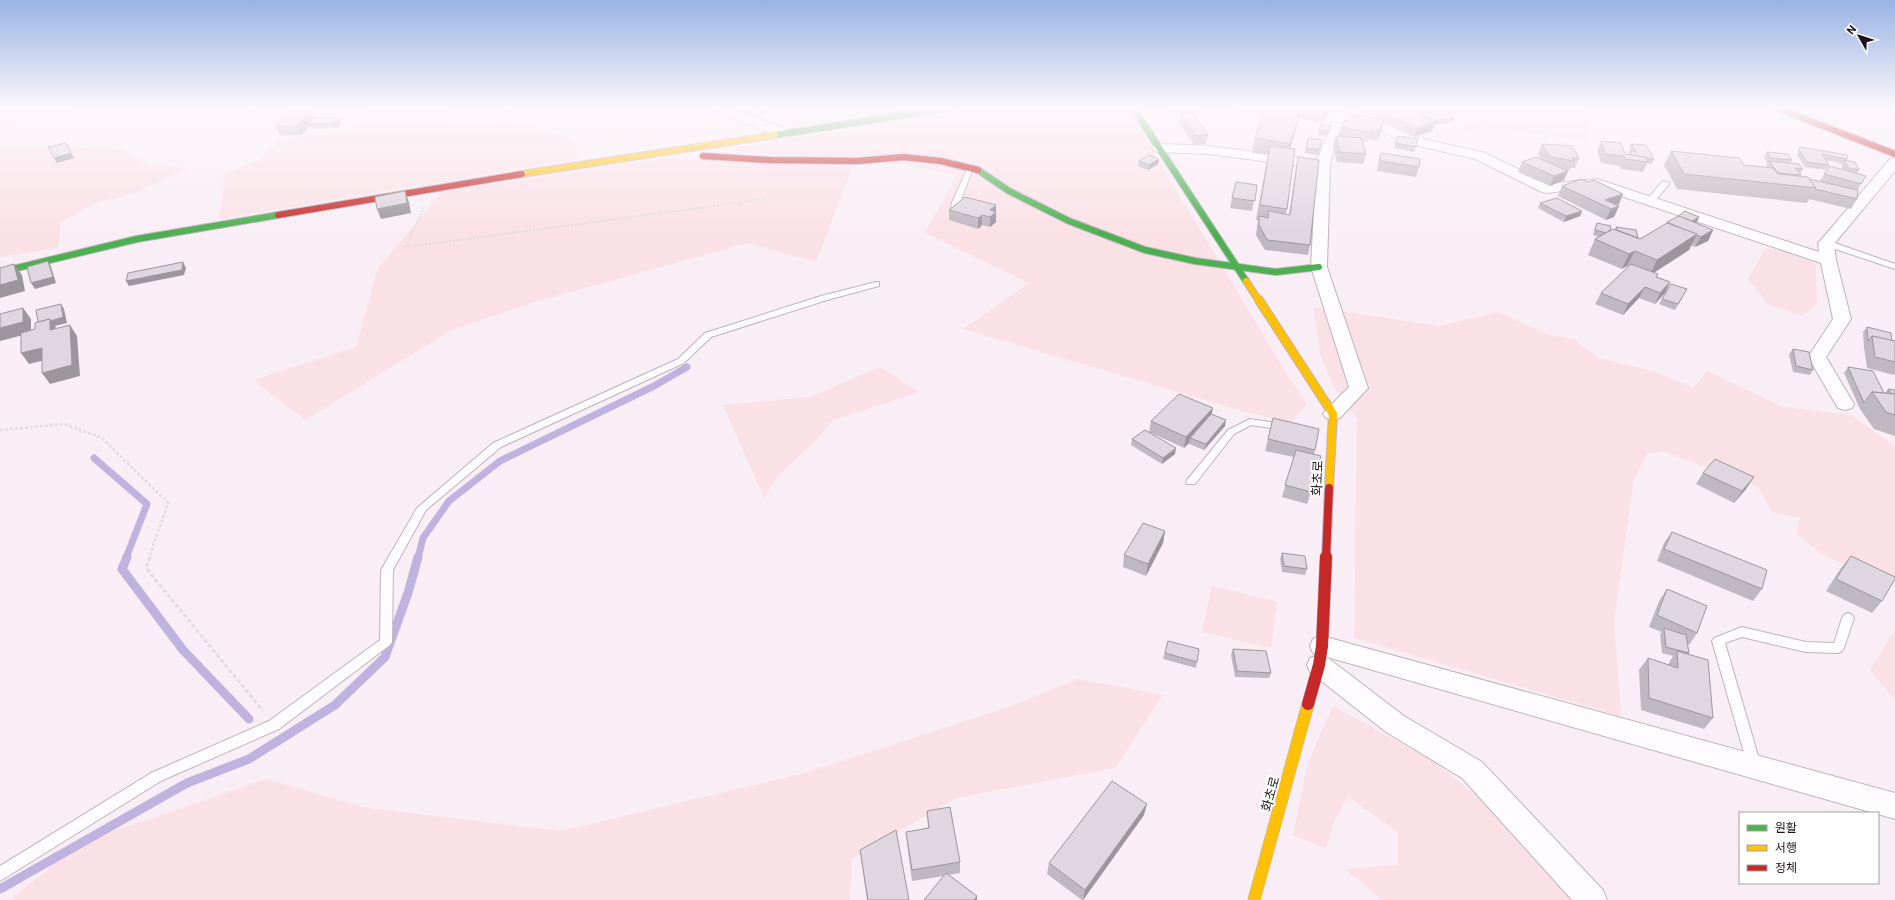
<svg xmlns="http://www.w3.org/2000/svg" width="1895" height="900" font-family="Roboto,'Noto Sans KR',sans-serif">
<rect width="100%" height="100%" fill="#f9eef6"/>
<g fill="#fae1e6">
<path d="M0,108H84L28,124L0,127Z"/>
<path d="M446,108L445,124L474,127L501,123L539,128L571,138L579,159L219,219L223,192L224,174L261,159L279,141L318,132L353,129L371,111Z"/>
<path d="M987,108H1127L1286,373L1307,404L1291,422L1245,412L963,329L1029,283L925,233L957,175L907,165L740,152L725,149Z"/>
<path d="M1420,108H1572L1583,114L1591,128L1584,141L1482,126L1465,134L1456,115L1442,111L1428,113Z"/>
<path d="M0,146L123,149L149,166L189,168L133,194L95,203L61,222L58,248L0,257Z"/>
<path d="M666,158L853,165L816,262L748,243L538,301L450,331L305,420L253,380L356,347L378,268L443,191Z"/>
<path d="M1765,248L1783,251L1816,264L1817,304L1801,316L1769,305L1748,279Z"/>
<path d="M1313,307L1440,326L1498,312L1549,335L1574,339L1598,358L1653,371L1693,388L1707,371L1783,407L1851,415L1895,446V583L1824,556L1796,533L1800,518L1772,512L1758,487L1663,451L1647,454L1634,479L1614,621L1621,716L1354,638L1357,419L1333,386L1320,353Z"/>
<path d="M880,367L919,392L833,420L815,441L778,476L764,498L723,405L810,397Z"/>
<path d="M1212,586L1277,602L1271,648L1202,632Z"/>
<path d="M1895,630V700L1870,670Z"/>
<path d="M1078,679L1163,695L1115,768L956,798L852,859L850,900H10L81,842L266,779L367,808L561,831L801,774L1012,706Z"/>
<path d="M1333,706L1433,761L1501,815L1579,900H1382L1345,869L1398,865V832L1348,797L1336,817L1326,849L1293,835L1308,762Z"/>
</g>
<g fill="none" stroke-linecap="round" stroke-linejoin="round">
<g stroke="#c0b2de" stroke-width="7">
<path d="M94,458L147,504L126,558"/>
<path d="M418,558L423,538L449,501L500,461L654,386L687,367"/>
</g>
<g stroke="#c0b2de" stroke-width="9">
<path d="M127,557L122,569L183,650L249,719"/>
<path d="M0,889L187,783L249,759L335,705L385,657L408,593L418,557"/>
</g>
<defs>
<g id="lane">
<path d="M968,167L973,168L959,205L955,207H952L951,205Z"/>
<path d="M1663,181L1670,183L1654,202H1648V198Z"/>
<path d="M1823,241H1829L1895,264V269L1823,245Z"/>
<path d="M876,282H879V286L827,300L711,337L684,363L501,447L426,510L393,570L392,642L390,645L279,729L161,781L0,881V866L151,773L269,721L380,640L381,570L417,508L493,443L678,359L705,333L821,296Z"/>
<path d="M1250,419L1284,424L1289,427L1284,430L1251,425L1234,434L1195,484H1187L1186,482L1187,480L1228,430Z"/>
<path d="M1848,613L1852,615L1854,618L1844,648L1842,651L1838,653L1806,652L1742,637L1725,643L1761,766L1759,770L1754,772L1749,770L1712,641L1714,638L1742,627L1806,642L1834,643L1842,618L1844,615Z"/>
</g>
<g id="street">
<path d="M715,108H732L790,131L792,134L785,138L780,137L717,111Z"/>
<path d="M1339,108H1360L1411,136L1485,153L1549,184L1595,179L1600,180L1819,252L1818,243L1821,240L1890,159L1895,158V171L1834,244L1836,260L1851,319L1826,357L1854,404L1852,408L1845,410L1838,408L1808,357L1833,319L1821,263L1594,187L1547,193L1542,192L1475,159L1402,142L1349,112L1333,152L1330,165L1327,267L1368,388L1340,418L1333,420L1326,418L1323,414L1326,410L1349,387L1311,267L1316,168L1209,154L1159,152L1154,151L1152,148L1154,145L1159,144L1209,146L1317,160Z"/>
<path d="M1322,636L1895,793V819L1313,653L1310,646L1313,639Z"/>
<path d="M1319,655L1328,658L1404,716L1482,762L1603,890L1607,900H1572L1462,778L1386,732L1310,672L1307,665L1310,658Z"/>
</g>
<g id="fast">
<path d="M1133,108L1246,281"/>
<path d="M775,135L948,108"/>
<path d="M978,170L1009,191L1069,221L1145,250L1195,261L1276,272L1319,267"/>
<path d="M0,272L137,239L278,215"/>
</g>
<g id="slow-far2">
<path d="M522,174L775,135"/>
<path d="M1246,281L1259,301"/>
</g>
<path id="slow-far1" d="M1259,300L1333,414L1329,488"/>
<path id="slow" d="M1254,900L1308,704"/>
<g id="jam-far2">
<path d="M1777,108L1895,154"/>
<path d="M703,156L769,160L858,161L903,157L941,161L978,170"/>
<path d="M278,215L522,174"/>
</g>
<path id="jam-far1" d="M1326,558L1329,488"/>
<path id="jam" d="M1308,704L1319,665L1322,646L1326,557"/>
</defs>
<use href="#lane" stroke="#bdb4bb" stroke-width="2"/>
<use href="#street" stroke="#bdb4bb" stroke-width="2"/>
<use href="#fast" stroke="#bdb4bb" stroke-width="8"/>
<use href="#slow-far2" stroke="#bdb4bb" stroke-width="8"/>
<use href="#slow-far1" stroke="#bdb4bb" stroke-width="10"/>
<use href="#slow" stroke="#bdb4bb" stroke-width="13"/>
<use href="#jam-far2" stroke="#bdb4bb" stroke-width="8"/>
<use href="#jam-far1" stroke="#bdb4bb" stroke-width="10"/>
<use href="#jam" stroke="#bdb4bb" stroke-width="13"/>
<path stroke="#e0dcdf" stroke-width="2" stroke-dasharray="2 1.5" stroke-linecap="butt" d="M424,207L406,247L766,199"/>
<path stroke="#e0dcdf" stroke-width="2.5" stroke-dasharray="3 2" stroke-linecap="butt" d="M0,430L64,424L102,438L168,503L149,558"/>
<path stroke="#e0dcdf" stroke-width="3" stroke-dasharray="4 2.5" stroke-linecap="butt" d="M150,557L146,568L263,711"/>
<use href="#lane" fill="#fefcfe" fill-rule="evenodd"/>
<use href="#street" fill="#fefcfe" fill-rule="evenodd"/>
<use href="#fast" stroke="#4caf50" stroke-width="6"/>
<use href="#slow-far2" stroke="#ffc107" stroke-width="6"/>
<use href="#slow-far1" stroke="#ffc107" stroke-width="8"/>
<use href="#slow" stroke="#ffc107" stroke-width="12"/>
<use href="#jam-far2" stroke="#c62828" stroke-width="6"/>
<use href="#jam-far1" stroke="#c62828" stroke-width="8"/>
<use href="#jam" stroke="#c62828" stroke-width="12"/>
</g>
<g fill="#c0b8c0">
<path d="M1168,108H1194L1195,109L1194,114L1208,135L1206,144L1194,145L1179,122L1180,114L1172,115Z"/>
<path d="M1217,108H1252L1250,113Z"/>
<path d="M1265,108H1331L1329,114L1321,123L1299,118L1290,149L1287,209L1286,214L1289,215L1296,167L1298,157L1310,245L1308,255L1265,250L1256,235L1257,227L1258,220H1256L1268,155L1252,153L1255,138Z"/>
<path d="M1368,108H1424L1422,114L1454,117L1453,121L1435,125L1432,131L1414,137L1383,123L1382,129L1377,141L1368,139L1367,142L1362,141L1366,154L1363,164L1337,162L1333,146L1336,136H1338L1341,127L1349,122L1376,118L1377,113L1368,109Z"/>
<path d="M314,118L341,123L336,128L311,129L310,126L301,135L280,136L276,126Z"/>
<path d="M1319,130L1330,131L1328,136L1318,135Z"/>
<path d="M1398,136L1418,139L1414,152L1394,148Z"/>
<path d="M1322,140L1318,155L1304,153L1306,148Z"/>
<path d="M1601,141L1625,154L1628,155L1630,151H1631L1629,149L1631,144L1654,159L1652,164L1647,163L1643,172L1621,169L1620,166L1601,163L1597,151Z"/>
<path d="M1542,144L1579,158L1575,168H1571L1570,171L1567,170L1568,171L1564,180L1550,186L1518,172L1522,162L1541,159L1538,154Z"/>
<path d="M1800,147L1847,159L1846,161L1859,170L1857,173L1866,176L1857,190V199L1851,209L1809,199L1807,203L1677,189L1664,165L1671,151L1744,165L1768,167L1766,166L1768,163H1767L1764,157L1767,152L1792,160L1790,163L1803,169L1800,174L1801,175L1800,176L1809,179L1820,181L1824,174L1843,169L1841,165L1842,164L1826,160L1829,165L1826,170L1805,167L1797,155L1798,152Z"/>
<path d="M1381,153L1419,167L1416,177L1377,171L1378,163Z"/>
<path d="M1159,159L1158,164L1148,170L1138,166L1139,161Z"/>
<path d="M1588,182L1623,194L1619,204L1616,205L1619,206L1614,217L1606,220L1558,196L1562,186Z"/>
<path d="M1257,185L1252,211L1230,208L1232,198Z"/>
<path d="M1540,203L1582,211L1580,216L1564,222L1538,208Z"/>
<path d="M949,210L996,211V222L990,227L982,225L978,229L949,220Z"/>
<path d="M1699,217L1697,222L1695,223L1713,230L1708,241L1695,247L1691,245L1689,250L1653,273L1658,274L1657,277L1670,282L1665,293L1655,304L1639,298L1623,315L1595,304L1601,293L1628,267L1627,266L1622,269L1588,255L1595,239L1599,237L1593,235L1595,228L1597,223L1610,230L1615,229L1616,227L1640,239Z"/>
<path d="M1684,295L1675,310L1659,304L1662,299Z"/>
<path d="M1867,327L1892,341H1895V373L1894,375L1867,368L1864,347L1863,332Z"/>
<path d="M1793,349L1813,370L1810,375L1793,372L1789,354Z"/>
<path d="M1848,367L1883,393H1885L1888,389L1895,390V436L1874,429L1860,409L1844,373Z"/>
<path d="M1213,408L1211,414L1225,426L1204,450L1189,444V443L1184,448L1149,432L1151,421Z"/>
<path d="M1273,418L1315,450L1314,455L1311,492L1307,504L1282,497L1294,457L1265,451Z"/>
<path d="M1132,439L1175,454L1162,464L1131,445Z"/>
<path d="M1703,473L1746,489L1734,503L1696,484Z"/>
<path d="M1165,531L1163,543L1146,576L1123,567L1124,555Z"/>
<path d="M1672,532L1762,589L1753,601L1657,561L1664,543Z"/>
<path d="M1282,553L1307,569L1305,575L1282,572L1280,559Z"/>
<path d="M1851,556L1882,601L1872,613L1826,591L1841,568Z"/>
<path d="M1667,589L1697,633L1689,645L1687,644L1689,653L1688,654L1713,718L1704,729L1641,710L1639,670L1648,658L1669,665V663L1673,656L1662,653L1660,634L1662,632L1649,627L1659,601Z"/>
<path d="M1168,641L1197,662L1196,668L1163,659Z"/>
<path d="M1233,649L1271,673L1269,678L1235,677L1231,655Z"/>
<path d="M927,811L960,862V873L949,875L977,896V900H924L944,876L912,881L907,843L906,832L928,828Z"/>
<path d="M1144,815L1083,900H1082L1047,874L1049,863Z"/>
<path d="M860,850L909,900H867Z"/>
</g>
<g fill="#9c969c">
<path d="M1329,108H1331L1329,114L1321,123L1323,114Z"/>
<path d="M1416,108H1424L1421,115L1409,110Z"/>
<path d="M1301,109L1298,122L1287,158L1290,144Z"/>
<path d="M311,111L315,120L309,124L310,126L301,135L297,126Z"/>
<path d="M1454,117L1453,121L1435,125L1432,131L1414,137L1417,128L1433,120Z"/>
<path d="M339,118L341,123L336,128L335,123Z"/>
<path d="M1384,120L1382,129L1377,141L1379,131Z"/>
<path d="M66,143L74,158L57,163L54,158Z"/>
<path d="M1159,159L1158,164L1148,170L1149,165Z"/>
<path d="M1568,171L1564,180L1550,186L1554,176Z"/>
<path d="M405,191L409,202L411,213L381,219L377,209Z"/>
<path d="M1623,194L1619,204L1608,208L1605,200Z"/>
<path d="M996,205V222L990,227V210Z"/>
<path d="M1619,206L1614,217L1606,220L1611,209Z"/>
<path d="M1582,211L1580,216L1564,222L1566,216Z"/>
<path d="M982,215V225L978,229V218Z"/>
<path d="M1699,217L1697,222L1688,227L1691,222Z"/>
<path d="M1713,230L1708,241L1695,247L1701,237Z"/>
<path d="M1697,234L1689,250L1649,276L1657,260Z"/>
<path d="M1635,251L1627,266L1622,269L1629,254Z"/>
<path d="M48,261L51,267L56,283L35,289L31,283Z"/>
<path d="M183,262L186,268L184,275L129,286L126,281Z"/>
<path d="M14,264L22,275L25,291L0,298V285Z"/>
<path d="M1670,282L1665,293L1655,304L1660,293Z"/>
<path d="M1645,287L1639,298L1623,315L1628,304Z"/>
<path d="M61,304L64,309L67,323L55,326L57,330H50V319Z"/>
<path d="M23,308L31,319V333L0,341V328Z"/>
<path d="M70,325L77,336L80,376L50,384L42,373Z"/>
<path d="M42,348L49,359L29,364L21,353Z"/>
<path d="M1213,408L1210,420L1190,438L1189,443L1184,448L1186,437Z"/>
<path d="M1226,420L1225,426L1204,450L1206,444Z"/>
<path d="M1176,448L1175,454L1162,464L1163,458Z"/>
<path d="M1754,477L1746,489L1734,503L1742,491Z"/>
<path d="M1165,531L1163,543L1146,576L1148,564Z"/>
<path d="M1147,804L1144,815L1083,900L1085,890Z"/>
<path d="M977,896V900H974Z"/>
</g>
<g fill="#dfd6df" stroke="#9c969c">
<path d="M1171,108H1194L1195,109L1172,110Z"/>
<path d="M1265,108H1297L1301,109L1290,144L1255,138Z"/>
<path d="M1298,108H1329L1323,114Z"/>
<path d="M1384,108H1416L1409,110L1435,122L1417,128L1378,110Z"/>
<path d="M1443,110L1454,117L1433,120L1421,114Z"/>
<path d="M291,111H311L297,126H276Z"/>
<path d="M1192,112L1208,135L1196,136L1181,113Z"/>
<path d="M1353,114L1384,120L1379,131L1371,130L1370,133L1341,127L1344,121L1349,122Z"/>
<path d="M314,118H339L335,123L309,124Z"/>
<path d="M1321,124L1331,126L1329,131L1319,130Z"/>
<path d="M1336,136L1361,138L1366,154L1340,152Z"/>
<path d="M1398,136L1418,139L1416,147L1395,143Z"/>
<path d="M1308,138L1322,140L1319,150L1306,148Z"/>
<path d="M1601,141L1621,143L1625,154L1646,157L1648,162L1625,159L1624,156L1605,154Z"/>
<path d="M66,143L71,153L54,158L48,147Z"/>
<path d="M1542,144L1572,146L1579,158H1572L1574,161L1550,157Z"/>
<path d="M1631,144L1646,145L1654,159L1646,158V157L1632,155L1630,151L1636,152Z"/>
<path d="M1270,146L1295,149L1287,209L1260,205Z"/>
<path d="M1800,147L1847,155V159L1822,154L1829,165L1807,162L1799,150Z"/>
<path d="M1671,151L1739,158L1744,165L1773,168L1778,174L1808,177L1816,188L1684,174Z"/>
<path d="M1767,152L1788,154L1792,160L1770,158Z"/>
<path d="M1381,153L1420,159L1419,167L1380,161Z"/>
<path d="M1149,155L1159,159L1149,165L1139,161Z"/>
<path d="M1298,157L1319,160L1310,245L1267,240L1259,225V216L1268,218L1269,211L1290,215Z"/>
<path d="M1536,157L1568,171L1554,176L1522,162Z"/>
<path d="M1844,160L1855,162L1859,170L1848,168Z"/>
<path d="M1769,161L1799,164L1803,169L1795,168L1801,175L1778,173Z"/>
<path d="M1830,166L1866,176L1861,184L1824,174Z"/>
<path d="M1581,179L1588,182L1594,180L1623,194L1605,200L1619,206L1611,209L1562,186Z"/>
<path d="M1809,179L1858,190L1857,199L1815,189L1816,188Z"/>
<path d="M1236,182L1257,185L1255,201L1232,198Z"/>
<path d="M405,191L407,203L377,209L375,197Z"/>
<path d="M965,197L996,205L990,210L996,212L990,217L982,215L978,218L949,210Z"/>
<path d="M1557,198L1582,211L1566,216L1540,203Z"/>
<path d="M1685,211L1699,217L1692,221L1679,216L1677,217Z"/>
<path d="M1679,216L1713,230L1701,237L1667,222Z"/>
<path d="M1597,223L1611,226L1610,230L1606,233L1595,230Z"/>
<path d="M1667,223L1697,234L1657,260L1635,251L1629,254L1595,239L1613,229L1640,239Z"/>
<path d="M1616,227L1636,230L1638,238L1617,230Z"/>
<path d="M48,261L53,277L31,283L27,267Z"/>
<path d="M183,262L182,270L126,281L128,273Z"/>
<path d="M14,264L18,280L0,285V268Z"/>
<path d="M1631,264L1658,274L1656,277L1670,282L1660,293L1645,287L1628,304L1601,293Z"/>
<path d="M1671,284L1687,289L1678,304L1662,299Z"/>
<path d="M61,304L63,317L51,321L50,319L38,322L36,310Z"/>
<path d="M23,308V322L0,328V314Z"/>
<path d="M50,319V330L70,325L72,365L42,373V348L21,353V333L35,329V323Z"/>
<path d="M1867,327L1891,333L1892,341L1872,336L1868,341Z"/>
<path d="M1872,336L1895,341V362L1875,357Z"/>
<path d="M1793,349L1809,352L1813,370L1796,366Z"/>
<path d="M1848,367L1873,371L1884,393L1872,392L1864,403Z"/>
<path d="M1888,389L1895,390V394H1892Z"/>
<path d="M1872,392L1895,394V415L1886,412Z"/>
<path d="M1179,394L1213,408L1186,437L1151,421Z"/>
<path d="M1211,414L1226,420L1206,444L1190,438Z"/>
<path d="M1273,418L1319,429L1315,450L1268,439Z"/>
<path d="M1145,430L1176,448L1163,458L1132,439Z"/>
<path d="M1296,450L1321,456L1311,492L1285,485Z"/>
<path d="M1715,459L1754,477L1742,491L1703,473Z"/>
<path d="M1143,523L1165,531L1148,564L1124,555Z"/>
<path d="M1672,532L1767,570L1762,589L1664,549Z"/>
<path d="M1282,553L1305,556L1307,569L1284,566Z"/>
<path d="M1851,556L1895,577V579L1882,601L1836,579Z"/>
<path d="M1667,589L1707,606L1697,633L1657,615Z"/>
<path d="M1664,628L1686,635L1689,653L1666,647Z"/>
<path d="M1168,641L1199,649L1197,662L1165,653Z"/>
<path d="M1233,649L1266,651L1271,673L1237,671Z"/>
<path d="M1677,651L1708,660L1713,718L1649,698L1648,658L1678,668Z"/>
<path d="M1112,781L1147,804L1085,890L1049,863Z"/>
<path d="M950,807L960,862L912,870L906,832L929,828L927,811Z"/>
<path d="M896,830L909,900H868L860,850Z"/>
<path d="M946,873L977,896L974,900H924Z"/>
</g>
<linearGradient id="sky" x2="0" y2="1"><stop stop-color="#98b3e4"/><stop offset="0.46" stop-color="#fcf7fb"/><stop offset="1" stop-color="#fcf7fb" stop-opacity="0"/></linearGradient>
<rect width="1895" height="234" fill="url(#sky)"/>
<g text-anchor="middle" stroke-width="4" stroke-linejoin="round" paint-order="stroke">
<g font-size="13" fill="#1c131a" stroke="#fff">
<text transform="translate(1317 478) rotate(-88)" y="5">화초로</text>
<text transform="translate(1270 794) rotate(-75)" y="5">화초로</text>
</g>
</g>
<rect x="1739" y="812" width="140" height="72" fill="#ffffff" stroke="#a4a1a3"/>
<rect x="1747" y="825" width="20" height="6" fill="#4caf50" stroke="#a4a1a3"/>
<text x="1775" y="832" font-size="12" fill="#1c131a">원활</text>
<rect x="1747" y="845" width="20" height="6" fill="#ffc107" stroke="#a4a1a3"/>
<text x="1775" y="852" font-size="12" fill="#1c131a">서행</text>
<rect x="1747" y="865" width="20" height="6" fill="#c62828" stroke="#a4a1a3"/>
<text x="1775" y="872" font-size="12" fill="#1c131a">정체</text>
<g transform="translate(1859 36) rotate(309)" stroke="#ffffff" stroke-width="3" paint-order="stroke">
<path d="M0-3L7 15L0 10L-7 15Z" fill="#1c131a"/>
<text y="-6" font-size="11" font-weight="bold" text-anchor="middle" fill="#1c131a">N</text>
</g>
</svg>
